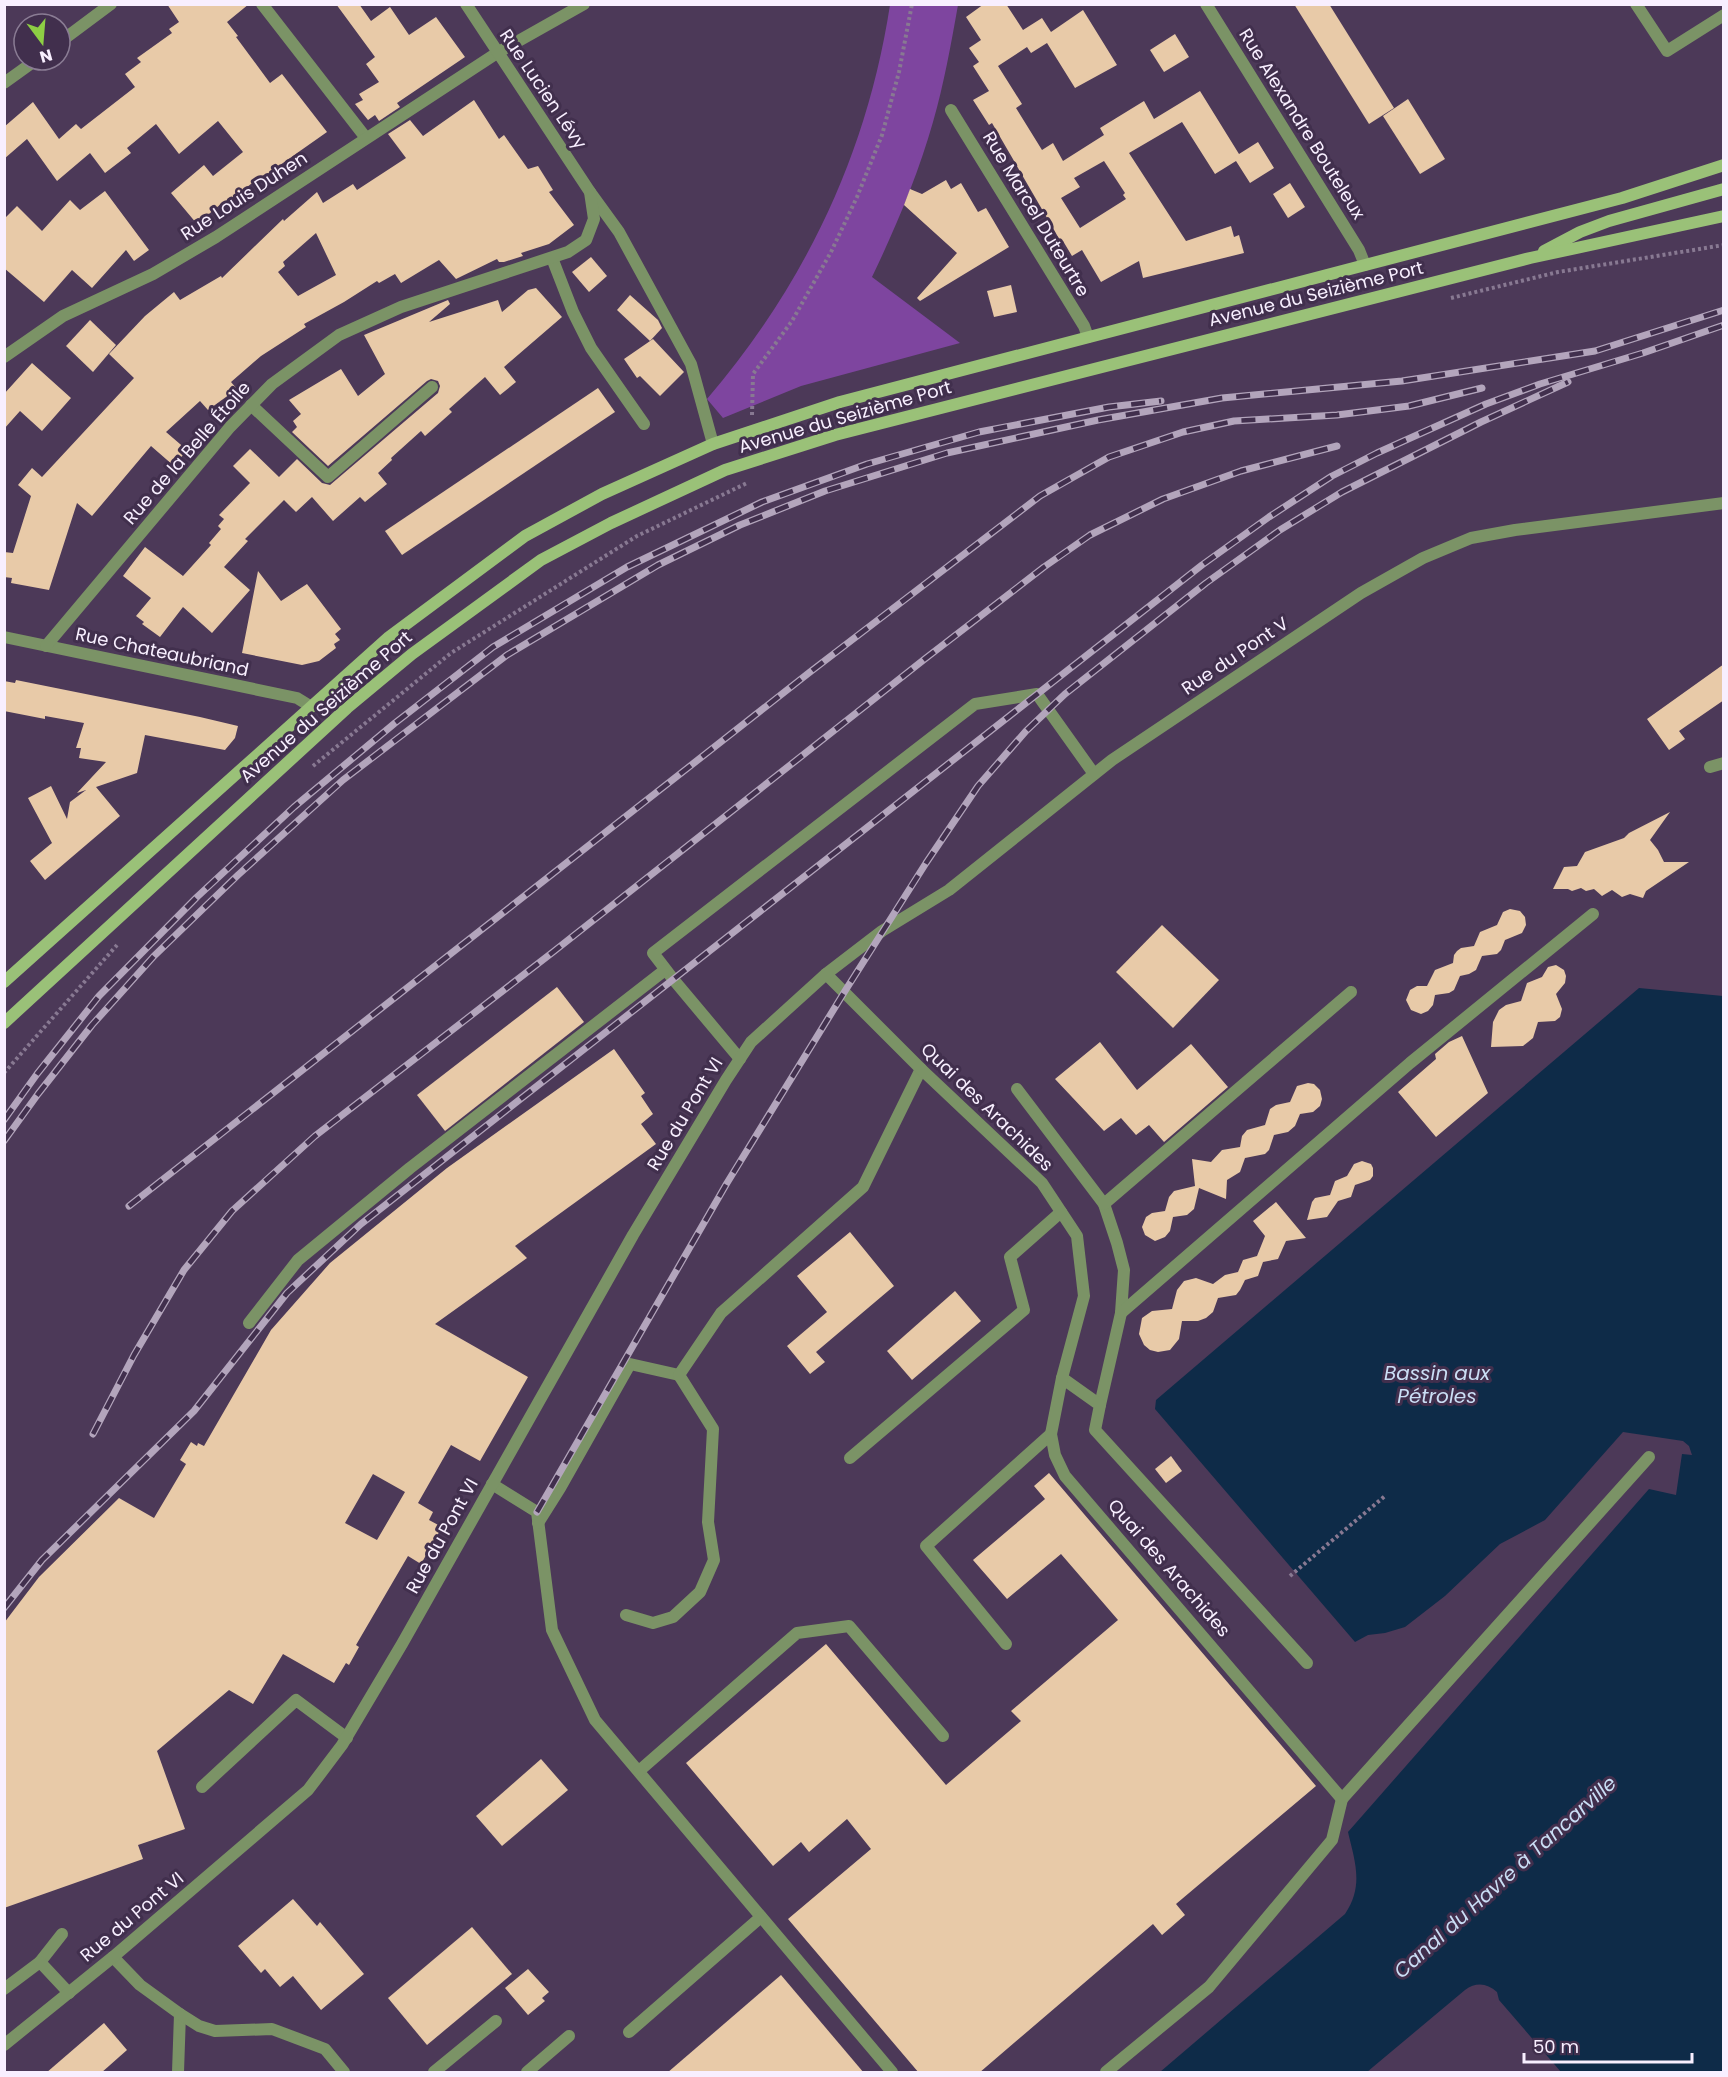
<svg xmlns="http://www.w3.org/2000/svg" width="1728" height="2077" font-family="Poppins,sans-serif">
<rect width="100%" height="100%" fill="#4c3958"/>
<path fill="#7e459f" d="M890,5H958C951,44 944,84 933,122C918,175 896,227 872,277L960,343L801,386L723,418L707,399C805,284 867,154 890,5Z"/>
<path fill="#0e2b48" d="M1639,988L1723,996V2072H1561L1499,2000L1497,1992C1487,1983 1476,1982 1465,1990L1367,2072H1160L1345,1914C1364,1886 1355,1862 1348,1832L1649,1489L1676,1495L1682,1454L1692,1455L1689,1446L1683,1441L1623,1432L1545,1520L1500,1544L1445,1596L1405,1627L1385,1633L1368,1635L1355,1642L1155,1409L1156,1400Z"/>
<g fill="#e8caa8" fill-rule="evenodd">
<path d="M167,4H249L227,22L238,36L236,37L270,83L282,74L327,132L263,177L261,176L224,205L222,203L197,224L171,193L204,165L213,176L243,152L218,121L179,154L156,124L127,148L131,153L105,173L90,153L57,181L27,139L4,159V127L33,102L59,139L76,124L81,129L135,87L125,74L141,62L137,58L172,33L169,29L179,22Z"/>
<path d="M336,4H359L371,21L390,7L409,35L436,17L465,57L397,103L400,107L379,121L375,115L368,120L355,104L363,100L359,94L379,82L366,64L375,57Z"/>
<path d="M984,4H1006L1023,30L1042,18L1051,32L1083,10L1117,65L1075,88L1047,43L1031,53L1027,47L998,66L1022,104L1016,108L1042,150L1053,143L1063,161L1104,135L1100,128L1144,101L1154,119L1200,91L1239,154L1258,142L1274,168L1250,183L1236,161L1215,174L1182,122L1129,153L1186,241L1231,226L1234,237L1239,235L1244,253L1143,278L1139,261L1101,282L1082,250L1072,256L1063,241L1061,242L992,123L989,125L973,100L989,91L973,66L979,62L969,48L981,40L966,17ZM1104,161L1125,193L1123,195L1126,199L1080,228L1061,198L1080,187L1074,178Z"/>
<path d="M1294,4H1329L1394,108L1369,124Z"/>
<path d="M1175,34L1189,57L1164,72L1150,50Z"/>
<path d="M1408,99L1445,159L1420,174L1383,116Z"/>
<path d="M474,100L499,139L504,135L528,169L538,166L553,190L549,192L574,225L549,244L521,253L523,256L504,262H499L497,259L456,279L439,260L401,283L395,274L379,283L377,281L344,302L304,324L306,327L261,356L231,382L237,389L208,410L200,401L166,432L187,450L174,466L151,446L92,516L77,503L49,590L11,583L12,578L4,577V552L13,553L31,496L18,485L32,468L42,477L134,378L109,354L145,316L174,292L180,300L221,276L222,278L283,219L284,221L317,192L323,203L353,184L357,190L406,158L388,134L410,120L423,136ZM316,233L336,275L298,296L278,272L285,266L283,262Z"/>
<path d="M946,180L951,189L961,183L978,212L986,208L1009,247L920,301L917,298L957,253L904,205L910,189L922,194Z"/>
<path d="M1290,183L1305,207L1288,218L1273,194Z"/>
<path d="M105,191L149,250L134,261L126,250L92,288L72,270L44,302L4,268V219L17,206L42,231L70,200L80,210Z"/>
<path d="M591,257L607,276L589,292L572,272Z"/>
<path d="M1011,285L1017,312L994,317L987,291Z"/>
<path d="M536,288L562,317L504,367L516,382L500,395L485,377L449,409L452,412L425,436L421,431L391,458L392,460L378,473L387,484L365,502L360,497L333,521L312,497L296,512L284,500L245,539L248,541L224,567L250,590L212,633L183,607L160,637L142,624L144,622L136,616L151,598L123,576L145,547L183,576L211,545L209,543L221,529L218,526L224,519L219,515L250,483L233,466L250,449L279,477L297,459L322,483L330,485L438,393L440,386L438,381L431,379L427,381L328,466L292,432L297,427L293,421L301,414L289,400L341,369L358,396L385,374L364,335L448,300L450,304L429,322L498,300L502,312L528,290Z"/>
<path d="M630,295L658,320L662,328L650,341L617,310Z"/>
<path d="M90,320L116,345L93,372L66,346Z"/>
<path d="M653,339L684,372L660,396L640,376L637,378L624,359Z"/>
<path d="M32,363L71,398L42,431L20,411L4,429V394Z"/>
<path d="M598,388L615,412L402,555L385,531Z"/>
<path d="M258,571L281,601L307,584L341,629L335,634L340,640L334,644L336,648L319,661L302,665L242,653Z"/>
<path d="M1724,664V700L1679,731L1685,739L1669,750L1647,719Z"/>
<path d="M16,680L200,717L238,726L235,738L225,750L145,735L137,773L96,787L120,816L45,880L30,861L52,843L28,798L51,786L67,819L70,802L86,790L77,793L106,762L79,758L81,748H76L84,723L45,716V719L4,711V681L15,683Z"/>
<path d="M1670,812L1650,840L1658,850L1664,862H1689L1646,891L1643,898L1630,894L1622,897L1612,890L1602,896L1594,889L1586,891L1581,888L1572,891L1568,889H1553L1564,867L1577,866L1585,852L1624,838L1629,833Z"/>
<path d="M1510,909L1520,911L1525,917L1526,925L1522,933L1505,940L1501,950L1497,954L1482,956L1476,970L1469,974L1460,976L1454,990L1449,993L1435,995L1433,1005L1428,1011L1421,1014L1411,1010L1406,1000L1410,990L1417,986H1427L1435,970L1453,963L1454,955L1457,951L1461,948L1474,946L1480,932L1497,925L1503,912Z"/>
<path d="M1162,925L1219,980L1173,1028L1116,972Z"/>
<path d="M1556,965L1564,970L1566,976L1565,983L1556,994L1562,1009L1560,1017L1555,1021L1538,1022L1533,1038L1523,1046L1491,1047L1493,1022L1499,1010L1506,1005L1521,1001L1527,983L1542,977L1548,967Z"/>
<path d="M557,987L584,1022L445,1131L417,1095Z"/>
<path d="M1462,1036L1488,1093L1436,1137L1398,1092L1436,1059L1435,1054L1449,1042Z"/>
<path d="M1100,1042L1137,1090L1191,1044L1228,1087L1164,1142L1149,1125L1136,1135L1121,1118L1104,1131L1055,1079Z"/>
<path d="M614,1049L645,1093L641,1096L653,1114L641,1124L656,1144L515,1246L527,1258L435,1324L528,1377L480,1461L451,1445L418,1503L433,1512L429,1520L442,1527L421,1564L408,1556L356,1645L359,1647L349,1665L346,1663L334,1683L283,1654L253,1704L229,1690L157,1751L185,1829L138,1845L143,1859L4,1908V1623L39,1577L119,1498L154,1518L186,1464L180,1460L191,1442L197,1446L198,1443L204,1446L271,1330L330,1263L447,1168ZM373,1474L405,1492L377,1540L345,1523Z"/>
<path d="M1308,1083L1314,1084L1320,1090L1322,1099L1320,1106L1313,1112L1300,1114L1295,1126L1288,1132L1274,1135L1269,1150L1265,1154L1245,1158L1240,1172L1227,1180L1226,1199L1199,1188L1194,1209L1187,1215L1173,1217L1170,1231L1165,1237L1155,1241L1145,1235L1142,1227L1146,1217L1152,1213L1165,1211L1169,1197L1174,1191L1195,1186L1192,1159L1211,1162L1222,1150L1240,1147L1242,1136L1247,1130L1265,1125L1270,1109L1276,1105L1290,1102L1297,1086Z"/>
<path d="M1362,1161L1371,1164L1373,1168V1176L1370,1180L1355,1185L1351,1197L1338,1201L1327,1217L1307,1220L1312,1202L1315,1198L1330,1195L1335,1181L1347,1176L1354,1164Z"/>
<path d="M1276,1202L1306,1238L1286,1241L1278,1259L1263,1262L1258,1276L1245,1280L1240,1290L1236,1295L1218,1298L1213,1312L1206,1318L1198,1321H1182L1179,1339L1170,1350L1158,1352L1150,1350L1144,1345L1139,1334L1142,1318L1152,1311L1172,1309L1177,1290L1184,1281L1196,1278L1213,1284L1225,1275L1238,1272L1243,1260L1257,1256L1265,1236L1253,1221Z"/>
<path d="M850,1232L894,1286L816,1352L825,1362L810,1374L787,1346L827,1312L797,1276Z"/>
<path d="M955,1291L981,1321L912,1380L887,1351Z"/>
<path d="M1171,1456L1182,1471L1166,1483L1155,1469Z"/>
<path d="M1049,1473L1316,1786L1176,1904L1185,1915L1162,1935L1153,1924L979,2073H919L788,1919L871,1849L847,1819L809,1852L801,1842L773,1866L686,1763L826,1644L946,1785L1021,1721L1011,1711L1118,1620L1061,1554L1007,1599L973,1560L1045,1499L1034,1486Z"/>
<path d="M541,1759L568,1790L502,1846L476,1816Z"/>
<path d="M293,1899L317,1926L320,1922L364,1974L321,2010L293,1976L280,1987L265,1969L261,1973L238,1946Z"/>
<path d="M472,1927L512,1974L427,2045L388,1998Z"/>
<path d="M528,1969L549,1992L542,1998L545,2001L528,2015L505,1988Z"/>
<path d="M781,1975L864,2073H667Z"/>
<path d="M104,2023L127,2050L101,2073H46Z"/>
</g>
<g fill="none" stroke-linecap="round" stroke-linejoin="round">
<g stroke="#887992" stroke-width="4" stroke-dasharray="3 3" stroke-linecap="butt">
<path d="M1451,298L1558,272L1724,245"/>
<path d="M752,415L753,374L792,321L831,252L857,197L882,135L899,72L912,4"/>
<path d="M313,766L451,653L637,536L747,483"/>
<path d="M4,1073L117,945"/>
<path d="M1290,1576L1385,1496"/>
</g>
<g stroke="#7b9366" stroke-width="12">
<path d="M1636,4L1667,51L1724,15"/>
<path d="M951,110L1084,326L1088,337"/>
<path d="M590,192L619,232L691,364L713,444"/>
<path d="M552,258L573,312L591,348L644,424"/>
<path d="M251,405L328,477L432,387"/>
<path d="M1710,767L1724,763"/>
<path d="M740,1059L673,979L653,953L975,704L1037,694L1094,774"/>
<path d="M1017,1089L1104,1204L1117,1243L1124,1270L1121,1313L1100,1405"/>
<path d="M1104,1204L1351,992"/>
<path d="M1121,1313L1410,1063L1593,914"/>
<path d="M249,1323L298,1260L410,1168L665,970"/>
<path d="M1062,1378L1100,1405L1095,1430L1307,1663"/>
<path d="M850,1458L1024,1310L1010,1257L1061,1212"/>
<path d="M492,1484L537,1512L552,1630L595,1720L892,2072"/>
<path d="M538,1523L560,1488L630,1364L679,1375"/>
<path d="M626,1615L653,1623L673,1617L700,1592L714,1560L708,1522L713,1429L679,1375L721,1313L863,1187L921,1069"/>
<path d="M1006,1644L926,1546L1051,1434"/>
<path d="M639,1771L797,1633L849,1626L943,1736"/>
<path d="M202,1787L296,1700L347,1738"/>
<path d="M113,1957L140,1985L180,2014L178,2072"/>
<path d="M40,1962L62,1934"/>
<path d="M4,1989L40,1962L69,1993"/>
<path d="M180,2014L199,2026L215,2031L272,2029L325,2049L344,2072"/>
<path d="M629,2032L761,1917"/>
<path d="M434,2072L496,2021"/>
<path d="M527,2072L569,2036"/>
<path d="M1106,2072L1209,1987L1332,1840L1342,1799"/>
</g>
<g stroke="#7b9366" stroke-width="12">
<path d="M262,4L366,138"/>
<path d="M1206,4L1359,250L1365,265"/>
<path d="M60,42L111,4"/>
<path d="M4,83L36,60"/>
<path d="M4,357L63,316L153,274L216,237L497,53L584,4"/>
<path d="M4,637L297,698L310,706"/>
<path d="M46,646L230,427L272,384L339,335L401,307L568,252L586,240L594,219L590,192L466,4"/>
<path d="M826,974L921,1069L1042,1183L1077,1236L1084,1296L1062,1378L1051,1434L1055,1455L1065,1476L1342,1799L1649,1457"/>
<path d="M4,2045L113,1957L308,1790L342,1745L402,1644L633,1235L726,1080L751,1042L826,974L882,931L949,890L1112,760L1361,593L1423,558L1471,538L1515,530L1724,503"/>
</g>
<g stroke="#9ac178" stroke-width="12">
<path d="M1544,251L1580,232L1609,221L1724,189"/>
<path d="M4,982L389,637L525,536L602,494L713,444L840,402L1622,198L1724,165"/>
<path d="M4,1023L347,708L412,654L541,560L611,523L725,470L835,435L1530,258L1724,216"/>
</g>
<defs>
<g id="rail">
<path d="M4,1120L37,1074L99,996L197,897L294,807L395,723L493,647L627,567L762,502L867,464L979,432L1109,407L1161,401"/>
<path d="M4,1141L38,1094L92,1025L154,956L238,875L343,780L507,655L658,565L740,525L825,491L947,453L1098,420L1222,398L1402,381L1595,351L1724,310"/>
<path d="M129,1206L810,672L1040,496L1109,457L1183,432L1234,421L1337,415L1409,406L1482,388"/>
<path d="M93,1434L134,1355L184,1270L232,1211L315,1136L553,952L926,658L1044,567L1090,535L1163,499L1241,471L1337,446"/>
<path d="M537,1512L727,1183L845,991L926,863L978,786L1026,731L1065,694L1206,583L1280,530L1342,492L1481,422L1568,382"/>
<path d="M4,1608L42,1560L194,1411L287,1293L361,1224L1202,565L1269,517L1332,476L1377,453L1486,404L1540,384L1643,353L1724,325"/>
</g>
</defs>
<use href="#rail" stroke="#b3a5bc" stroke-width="7"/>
<use href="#rail" stroke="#412f4d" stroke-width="4.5" stroke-dasharray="14" stroke-linecap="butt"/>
</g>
<g text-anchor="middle" stroke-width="6" stroke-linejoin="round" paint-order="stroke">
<g font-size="18" fill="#f8efff" stroke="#412f4d">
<text transform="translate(543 89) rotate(56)" y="6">Rue Lucien Lévy</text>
<text transform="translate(1302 124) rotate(58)" y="6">Rue Alexandre Bouteleux</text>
<text transform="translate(244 196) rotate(-33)" y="6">Rue Louis Duhen</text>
<text transform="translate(1036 214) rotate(59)" y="6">Rue Marcel Duteurtre</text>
<text transform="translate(1316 294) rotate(-14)" y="6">Avenue du Seizième Port</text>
<text transform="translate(845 417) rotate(-16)" y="6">Avenue du Seizième Port</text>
<text transform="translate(187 453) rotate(-49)" y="6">Rue de la Belle Étoile</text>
<text transform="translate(162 652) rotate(12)" y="6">Rue Chateaubriand</text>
<text transform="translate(1235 656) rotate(-34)" y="6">Rue du Pont V</text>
<text transform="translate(326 707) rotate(-41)" y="6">Avenue du Seizième Port</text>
<text transform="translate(987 1107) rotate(44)" y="6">Quai des Arachides</text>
<text transform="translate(685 1114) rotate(-59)" y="6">Rue du Pont VI</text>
<text transform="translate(442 1536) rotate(-61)" y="6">Rue du Pont VI</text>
<text transform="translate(1169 1568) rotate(49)" y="6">Quai des Arachides</text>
<text transform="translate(132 1917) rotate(-40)" y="6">Rue du Pont VI</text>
</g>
<g font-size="20" font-style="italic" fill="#cadef5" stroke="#412f4d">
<text x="1437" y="1380">Bassin aux<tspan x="1437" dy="23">Pétroles</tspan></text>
<text transform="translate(1505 1877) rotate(-42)" y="7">Canal du Havre à Tancarville</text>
</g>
</g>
<rect width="1728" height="2077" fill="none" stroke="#f8efff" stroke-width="12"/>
<g transform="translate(42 42) rotate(164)"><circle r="28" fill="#412f4d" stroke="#8a7c94" stroke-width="1.5"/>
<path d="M0-4.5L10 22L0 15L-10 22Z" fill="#8dce44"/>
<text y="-9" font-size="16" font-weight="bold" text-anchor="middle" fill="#f8efff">N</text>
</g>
<path d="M1524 2053v9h168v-9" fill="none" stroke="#f8efff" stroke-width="3"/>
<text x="1533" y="2053" font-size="18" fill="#f8efff" stroke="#412f4d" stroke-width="4.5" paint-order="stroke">50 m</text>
</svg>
